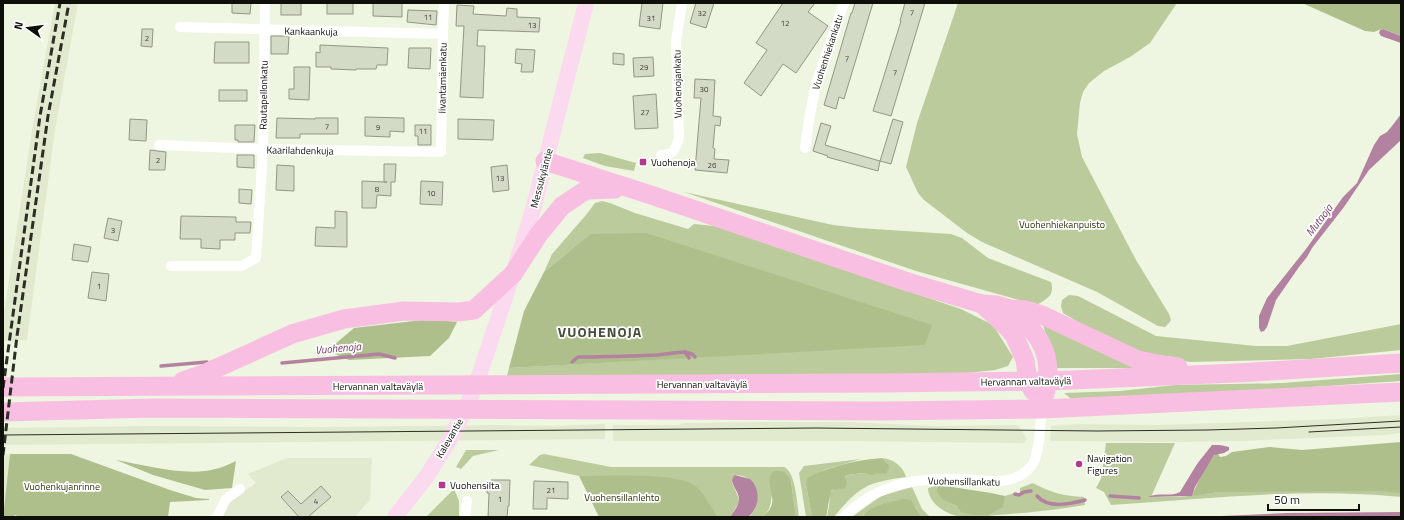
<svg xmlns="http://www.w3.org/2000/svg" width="1404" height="520" font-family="'Titillium Web',sans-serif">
<rect width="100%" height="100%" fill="#eef6e1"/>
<g fill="#e1eace">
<path d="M55,3H78L55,130L27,340L3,341V319L33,124Z"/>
<path d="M1401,415V433L1386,435L1241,441L1178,442L1050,441L1051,426L1080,424L1158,425L1339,419Z"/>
<path d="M762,422H846L936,426L1018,425L1027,439L1024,443L836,441H613V425H679L684,423Z"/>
<path d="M605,424V439L3,445V428L145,426L326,427L494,425L555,426Z"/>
<path d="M10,454L3,511V455Z"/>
<path d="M287,458H372L370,500L355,517H220L226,505L235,497L256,483L248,474Z"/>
</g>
<g fill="#bccb9c">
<path d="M958,3H1177L1150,43L1130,57L1104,71L1089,83L1083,92L1080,103L1077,134L1082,157L1136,260L1169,314L1171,320L1169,323L1165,327L1158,326L1097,292L982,242L967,233L924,200L918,193L906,167L917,123Z"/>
<path d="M600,153L636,163L634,171L605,166L583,158L585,154Z"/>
<path d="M684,192L833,225L859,228L951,234L962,238L988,258L1051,282C1055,296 1047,298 1037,305L916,271Z"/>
<path d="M602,201L610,203L635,213L688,229L694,224L714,226L961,309L993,325L1013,357L1008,366L995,370L957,374L507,376L509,368L925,344L590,234L544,272L552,254L586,215L595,203Z"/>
<path d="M1069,295L1078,296L1156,336L1256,346H1287L1401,324V350L1311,359L1190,362L1151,355L1132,349L1085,326L1063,313L1061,306L1062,300Z"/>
<path d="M1042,320L1144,368H1054Z"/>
<path d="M1401,374V381L1222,393L1077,398H1070L1064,393L1120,391L1175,385L1282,383Z"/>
<path d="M1106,443H1175L1151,497H1181L1219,492L1303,488L1401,491V497C1305,487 1207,499 1111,505L1104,492L1096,488L1101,479Z"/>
<path d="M466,450H499L473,456L461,469L456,467Z"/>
<path d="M544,454L611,467H784C796,472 797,504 799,517H796L791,481L786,473C782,480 775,488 772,495C770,505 771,511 761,517L750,516C760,507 760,486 747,478C744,476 739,475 735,475L732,483C741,504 742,497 730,517H718L710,506L678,479L611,476H579L529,465L540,455Z"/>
<path d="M882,458C893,459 903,466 906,477C892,479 876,481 864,488C852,495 842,507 834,517H827L829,506L830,493L847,475L864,473L872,476L888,464Z"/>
<path d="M861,459L824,470L806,485L812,517H806L799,473L804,466Z"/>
<path d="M1033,483C1052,493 1063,496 1084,497L1085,505C1056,510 1026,513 996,515C984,516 968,520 957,516C944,513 928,502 928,488L939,485L936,490L951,503L957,506L1003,502L1005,496L1014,493L1020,495V488Z"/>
<path d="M912,487L922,509L930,517H922L919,513L915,506L864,514L862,517H852L881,496Z"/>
<path d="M454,489L459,501V517H426Z"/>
</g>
<g fill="#afbf8b">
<path d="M1302,3H1401V36L1386,30L1382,29L1374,32L1365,31Z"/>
<path d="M646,233L932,325L925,345L509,368L524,311L544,272L590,234Z"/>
<path d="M431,319L457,322L449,338L430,356L349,360L335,354L334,345L354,328Z"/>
<path d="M1401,442V493L1382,491L1219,492L1192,496C1194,489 1212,456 1216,453L1218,454L1220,457L1226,456L1232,452L1269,447L1302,450Z"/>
<path d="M10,454H71L170,490L196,498L209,499V500L170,502L168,517H19L15,515L14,517H3Z"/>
<path d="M882,458L888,464L889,468L886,474L877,473L872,476L864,473L847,475L845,477L847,483L845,488L832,490C829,495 828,510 826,517H812L806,485L807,478C831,466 856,460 882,458Z"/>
<path d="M116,460C144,465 188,477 215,469C222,468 229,464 236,461L232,488L205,490L153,475Z"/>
<path d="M774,471C783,470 788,473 791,481L796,517H761C786,502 760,483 774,471Z"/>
<path d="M579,476C602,476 677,472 694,485C704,493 711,507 718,517H599Z"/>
<path d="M939,485L991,493L1005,496L1003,507L988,515H974L961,512L957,506L942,499L936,490Z"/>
<path d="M904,499L911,500L919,513L922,517H862C871,505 891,502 904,499Z"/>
</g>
<g fill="#b382a0">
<path d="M1383,29L1401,36V43L1381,36L1379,33L1380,30Z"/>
<path d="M1401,114V140L1369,170L1344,207L1312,248L1307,257L1299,267L1276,300L1267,327L1264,331L1261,332L1259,328V316L1267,298L1306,249L1343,197L1357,183L1374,145L1380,136L1387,132L1392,126Z"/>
<path d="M1212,445H1220L1229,447V450L1224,453L1214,455L1204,472L1195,487L1192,496L1148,497C1159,492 1171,497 1180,492L1197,464Z"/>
<path d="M735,475L750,479C761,489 760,508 748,517H730C733,512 739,506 739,499C739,490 727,483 735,475Z"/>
<path d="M1401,512V516L1382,517H1198L1287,513Z"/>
</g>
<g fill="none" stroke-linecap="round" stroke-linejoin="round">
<g stroke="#b382a0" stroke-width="3.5">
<path d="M685,352L692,354L695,357"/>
<path d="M572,362L578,357C604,357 631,356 657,355C667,354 676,352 685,352L689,358"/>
<path d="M282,363L379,354L395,358"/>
<path d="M161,366L207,362"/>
<path d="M1015,494L1019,495L1024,492L1031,491"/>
<path d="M1037,496C1048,509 1070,504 1085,500"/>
<path d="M1110,496L1139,498"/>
</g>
</g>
<g fill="#d3dac6" stroke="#919784">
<path d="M232,3H251L250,14L232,13Z"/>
<rect x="281" y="3" width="20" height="12"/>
<rect x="327" y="3" width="26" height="11"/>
<path d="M373,3H402V17L373,16Z"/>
<path d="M642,3H663L660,29L639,26Z"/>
<path d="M696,3H714L706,28L690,23Z"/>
<path d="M783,3H815L808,12L828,26L796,73L783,64L761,96L744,83L767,50L756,43Z"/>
<path d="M855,3H873L844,99L839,97L836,109L824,105L851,13H852Z"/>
<path d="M905,3H925L891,116L873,111L901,21H900Z"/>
<path d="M457,5L474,6L473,14L506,16L507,8L517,9V17L540,18L539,32L478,30L477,46H485L483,98L460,97L464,26H456Z"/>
<path d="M408,10L437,11L436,25L407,22Z"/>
<path d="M142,29H153L152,47L141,46Z"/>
<path d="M271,36H289L288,54H271Z"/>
<path d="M215,42H249V63H214Z"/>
<path d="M320,45L388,48L387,65H377L376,69H356V70L331,69V67H316V52L320,53Z"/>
<path d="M409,48H431L430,69L408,68Z"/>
<path d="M516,49L535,50L533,72H521L522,64L515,63Z"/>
<path d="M613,53L624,54V65L613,64Z"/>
<path d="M653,57L654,76L634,77L633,58Z"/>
<path d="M294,67H310L309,100L289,99V89H294Z"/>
<path d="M695,79L715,80L713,116L721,117L720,126L715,125L713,148L715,149L714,159L729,160L727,173L695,170L701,98H694Z"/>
<rect x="219" y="90" width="28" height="11"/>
<path d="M656,94L658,128L635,129L633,96Z"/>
<path d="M365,117L404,118V132L390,131V137L365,136Z"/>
<path d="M277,118L315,119V118H338V134H300V138H276Z"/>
<path d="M130,119L147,120L146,141L129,140Z"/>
<path d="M458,119L494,120L493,140L458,139Z"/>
<path d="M893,119L903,122L891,164L880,161Z"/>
<path d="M821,123L831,126L825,145L880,161L878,171L827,157L828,156L813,151Z"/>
<path d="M235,125H255L254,142H238V140H235Z"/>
<path d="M415,125H431V145H418V136H415Z"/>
<path d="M150,150L166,152L165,170H149Z"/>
<path d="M237,155H254V168L237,167Z"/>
<path d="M384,164H396L395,182H391V196L377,195L376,208H362V181L387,182H384Z"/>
<path d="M277,165L294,166V191L276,190Z"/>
<path d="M507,165L509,190L493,192L491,167Z"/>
<path d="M421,181L443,182L442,205L420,204Z"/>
<path d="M239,189L252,190L251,204L239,203Z"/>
<path d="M335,211L347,212V247L315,246L316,227L335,228Z"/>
<path d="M181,216L236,217V222H251L250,233H235V240H220V249L201,248V239H180Z"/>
<path d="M108,218L122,221L118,241L104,238Z"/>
<path d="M74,244L91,247L88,262L72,260Z"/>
<path d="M92,272L109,274L106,301L88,298Z"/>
<path d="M491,480H510L509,506H508L507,517H488L489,493H487L488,483H491Z"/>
<path d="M534,481L568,482V499L547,498V509H533Z"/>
<path d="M321,486L331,497L308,517H299L281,497L288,491L301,504Z"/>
</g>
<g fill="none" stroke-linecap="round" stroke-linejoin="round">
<g stroke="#fff" stroke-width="10">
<path d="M180,27L443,34"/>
<path d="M159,145L263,149L441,152L443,34L444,3"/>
<path d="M805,148L809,120L816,83L844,3"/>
<path d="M661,155C674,155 675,150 679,138L676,41L682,3"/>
<path d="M171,266H242L256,258L263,149L265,3"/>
<path d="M217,517L226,499L240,489"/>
<path d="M465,517L467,501"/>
<path d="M844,517C866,494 893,483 925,480C936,479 947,479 958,479C984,479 1014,489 1032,465C1040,455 1040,422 1042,409"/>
</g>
<path stroke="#fbd9ee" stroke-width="16" d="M395,517L427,476L450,439L464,412L477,382L513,274L534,206L586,3"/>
<g stroke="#f9bfe2" stroke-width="19">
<path d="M545,161L654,196L908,282L982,304L997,305L1010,309L1026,310L1042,315L1138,360L1157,364L1178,367"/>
<path d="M982,304L1007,327L1014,335L1025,360L1028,381L1033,391"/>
<path d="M1010,309C1039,332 1055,355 1045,394"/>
<path d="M183,381L206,373L292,334L344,319L404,311L458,312L474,310L513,274L539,234L562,206L586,190L615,189"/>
<path d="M3,387L884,383L1048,381L1237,373L1401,363"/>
<path d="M3,412L153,408L884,411L1042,409L1401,392"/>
</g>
<g stroke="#2b2e25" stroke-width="1">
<path d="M1309,432L1401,427"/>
<path d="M3,435L816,428L1097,431L1207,430L1276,428L1401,421"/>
</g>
<g stroke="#2b2e25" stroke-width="3" stroke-dasharray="8 4" stroke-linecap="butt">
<path d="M3,388L40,116L60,3"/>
<path d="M3,455L17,336L48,116L69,3"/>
</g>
</g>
<g fill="#b1398e" stroke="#fff" stroke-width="1.5">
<rect x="639" y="158" width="8" height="8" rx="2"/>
<circle cx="1079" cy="464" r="4"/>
<rect x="438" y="481" width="8" height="8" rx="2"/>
</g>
<g text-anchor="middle" stroke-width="3.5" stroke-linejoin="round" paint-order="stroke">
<g font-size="8" fill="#3e4238">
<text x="912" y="15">7</text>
<text x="702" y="16">32</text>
<text x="428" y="20">11</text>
<text x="651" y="21">31</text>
<text x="785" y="26">12</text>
<text x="532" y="28">13</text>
<text x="147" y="41">2</text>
<text x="847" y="61">7</text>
<text x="644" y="70">29</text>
<text x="895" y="75">7</text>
<text x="704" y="92">30</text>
<text x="645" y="115">27</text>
<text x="327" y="129">7</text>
<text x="378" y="130">9</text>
<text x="423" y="134">11</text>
<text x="158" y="163">2</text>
<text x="712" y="168">26</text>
<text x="500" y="181">13</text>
<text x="377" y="192">8</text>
<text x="431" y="196">10</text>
<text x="113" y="233">3</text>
<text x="99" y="289">1</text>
<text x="551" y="493">21</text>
<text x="500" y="502">1</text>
<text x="316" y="504">4</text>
</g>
<g font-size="10" fill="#0d0f08" stroke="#fff">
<text transform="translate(311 31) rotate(1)" y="4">Kankaankuja</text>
<text transform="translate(827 52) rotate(-72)" y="4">Vuohenhiekankatu</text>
<text transform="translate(442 78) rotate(-89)" y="4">Iivantamäenkatu</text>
<text transform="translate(677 84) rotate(-91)" y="4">Vuohenojankatu</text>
<text transform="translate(263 95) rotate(-89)" y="4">Rautapellonkatu</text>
<text transform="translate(300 150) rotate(1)" y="4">Kaarilahdenkuja</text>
<text transform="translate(541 178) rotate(-75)" y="4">Messukyläntie</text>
<text transform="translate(1026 381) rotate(-1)" y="4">Hervannan valtaväylä</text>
<text x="702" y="388">Hervannan valtaväylä</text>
<text x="378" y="390">Hervannan valtaväylä</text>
<text transform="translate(449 438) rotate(-60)" y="4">Kalevantie</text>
<text transform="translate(964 481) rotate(1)" y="4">Vuohensillankatu</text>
</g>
<g font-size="10" fill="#0d0f08" stroke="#fff" text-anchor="start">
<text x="651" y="166">Vuohenoja</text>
<text x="1087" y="462">Navigation<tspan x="1087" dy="12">Figures</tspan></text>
<text x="450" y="489">Vuohensilta</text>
</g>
<g font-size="10" fill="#2c360f" stroke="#fff">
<text x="1062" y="228">Vuohenhiekanpuisto</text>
<text x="62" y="490">Vuohenkujanrinne</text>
<text x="622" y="501">Vuohensillanlehto</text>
</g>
<g font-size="11" font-style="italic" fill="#773862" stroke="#fff">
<text transform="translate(1319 220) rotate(-53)" y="4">Mutaoja</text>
<text transform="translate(338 348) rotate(-5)" y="4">Vuohenoja</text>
</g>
<g font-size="14" font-weight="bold" letter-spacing="1" fill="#484d3c" stroke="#fff">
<text x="600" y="337">VUOHENOJA</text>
</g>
</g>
<rect width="1404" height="520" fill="none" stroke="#0d0f08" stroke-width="8"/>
<g transform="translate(28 28) rotate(284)" stroke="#ffffff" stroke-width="3" paint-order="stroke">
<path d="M0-3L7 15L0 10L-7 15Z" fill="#0d0f08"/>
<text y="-6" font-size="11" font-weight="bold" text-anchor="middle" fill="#0d0f08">N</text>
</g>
<path d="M1268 504v6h91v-6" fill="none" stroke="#0d0f08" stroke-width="2"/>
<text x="1274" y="504" font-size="12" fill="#0d0f08" stroke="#ffffff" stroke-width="3" paint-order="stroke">50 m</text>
</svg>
